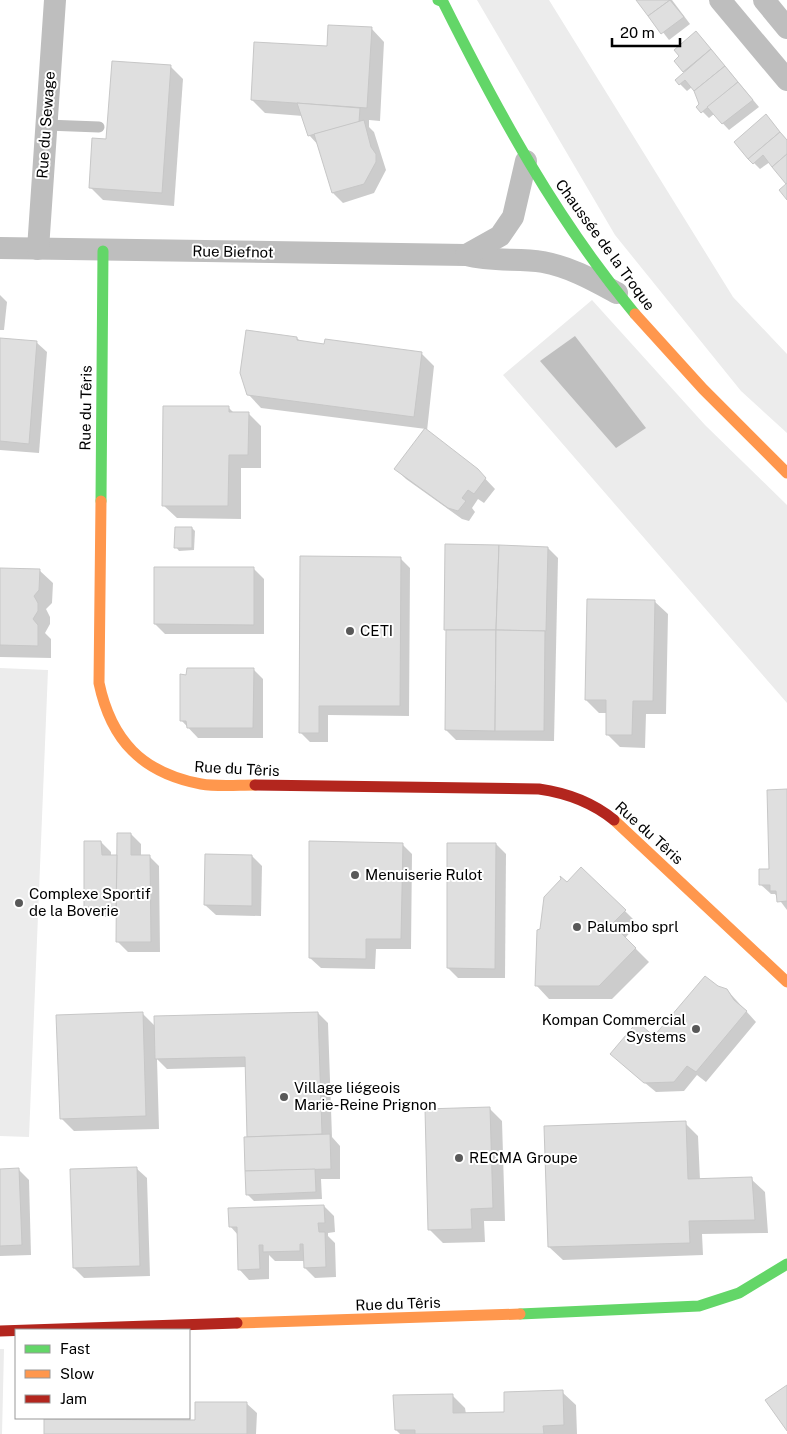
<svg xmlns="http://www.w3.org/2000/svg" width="787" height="1434" font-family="'Public Sans',sans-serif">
<rect width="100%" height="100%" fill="#fff"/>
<g fill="#ececec">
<path d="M477,0H549L733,297L787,354V433L741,391L615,235Z"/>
<path d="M592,300L705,425L787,505V703L503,375Z"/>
<path d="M0,668L48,670L29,1137L0,1136Z"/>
<path d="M0,1349H4L2,1434H0Z"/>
</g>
<path fill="#bfbfbf" d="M575,336L646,428L616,448L540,361Z"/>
<g fill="#0003">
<path d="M638,0H672L690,24L669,40Z"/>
<path d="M371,28L384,42L380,121L369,120V127L374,132L386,170L374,193L343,203L333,193L319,146L309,135L303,116L265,113L252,100L328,47Z"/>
<path d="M703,40L759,107L729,130L714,114L709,118L698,107L699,102L695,91L692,87L687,91L676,80L685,72L675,61Z"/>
<path d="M170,66L183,79L174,206L103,200L90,187L107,140Z"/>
<path d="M766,116L787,140V183L770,162L760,169L754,163Z"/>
<path d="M0,295L7,302L4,330H0Z"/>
<path d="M297,338L301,342L421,353L434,366L427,431L477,470L495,489L484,503L478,499L472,508L475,512L469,521L462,519L406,479L396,469L426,429L261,408L248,394Z"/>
<path d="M0,339L36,342L47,352L39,453L0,450Z"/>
<path d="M228,407L234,413H248L261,426V468H241V519L177,518L163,505Z"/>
<path d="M192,528L195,531L194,550L179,551L176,547Z"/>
<path d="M446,545L548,548L558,558L554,741L456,740L446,730Z"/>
<path d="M400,558L410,568L409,716L328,715V742H310L300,732Z"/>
<path d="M0,569L39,570L53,583L52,603L46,609L50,617V624L45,633L51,639V658L0,657Z"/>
<path d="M254,569L264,579V634H165L155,624Z"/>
<path d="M654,601L668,614L666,714H646L645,748L620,747L607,734V713H599L586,700Z"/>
<path d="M253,669L263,679V738H198L181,720Z"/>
<path d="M787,791V910L775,894H771L760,884L770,870Z"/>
<path d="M131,834L141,844V856H149L159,866L160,952H128L118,942L117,917H96L86,907L101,842L111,852V857H119Z"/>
<path d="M402,844L412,854L411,949H376L375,969L321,968L310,958Z"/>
<path d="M496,844L506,854L505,978H458L448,968Z"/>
<path d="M252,856L262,866L261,916L216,915L205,905Z"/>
<path d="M567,884L625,911L638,924L625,938L649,962L612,999H549L536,985L541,930Z"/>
<path d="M717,988L727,990L756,1022L706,1082L697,1075L684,1091L656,1092L622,1064Z"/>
<path d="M142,1013L155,1026L318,1013L328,1023L332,1137L340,1146V1179H321L322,1199L254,1201L247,1194L249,1138L247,1067L167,1069L157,1059L159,1129L74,1131L61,1118Z"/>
<path d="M489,1108L502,1121L505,1221H484L485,1242L443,1243L430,1230Z"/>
<path d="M685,1123L698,1136L700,1180L751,1179L765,1192L768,1233L702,1234L703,1255L563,1260L549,1247Z"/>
<path d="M136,1168L147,1178L150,1276L84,1278L74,1268Z"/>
<path d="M0,1170H19L29,1180L31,1255L0,1256Z"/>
<path d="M324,1206L334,1216L335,1232L328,1233V1236L335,1243L336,1277L315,1278L305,1268V1261H275L269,1255V1279L249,1280L239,1269L238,1235L230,1226Z"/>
<path d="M562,1392L576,1405L577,1434H400L396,1430L452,1395L465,1408L466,1414L505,1413Z"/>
<path d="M246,1403L257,1413L256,1434H45L196,1421Z"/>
</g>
<g fill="#dfdfdf" stroke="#c7c7c7">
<path d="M636,0H670L648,16Z"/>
<path d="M670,0L684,17L661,34L648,16Z"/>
<path d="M328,25L372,27L367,108L251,100L254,42L327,46Z"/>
<path d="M696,31L711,49L683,72L674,61L679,56L674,50Z"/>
<path d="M711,49L725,66L694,91L685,80L679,85L675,80Z"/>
<path d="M112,61L171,65L162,193L89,188L92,138L106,139Z"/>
<path d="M725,66L738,82L701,113L696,107L699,104L694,91Z"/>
<path d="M738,82L753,100L722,124L707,107Z"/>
<path d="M297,103L360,108L359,122L308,136Z"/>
<path d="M766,114L780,132L748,159L734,142Z"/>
<path d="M364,120L371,147L376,154V162L364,184L332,193L314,134Z"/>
<path d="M780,132L787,140V154L772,167L763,155L753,164L748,159Z"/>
<path d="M787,154V183L786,184L772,167Z"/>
<path d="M787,183V200L779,190Z"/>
<path d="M246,330L297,337V340L324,344L325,339L422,352L414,417L247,395L240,373Z"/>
<path d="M0,338L37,341L29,444L0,441Z"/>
<path d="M163,406H229V412H249L248,455H229L228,506H162Z"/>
<path d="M425,428L478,469L486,478L474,494L468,490L462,498L466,501L458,511L448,508L394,469Z"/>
<path d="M175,527H192V548H174Z"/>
<path d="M445,544L499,545L496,630H444Z"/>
<path d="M499,545L548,547L546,631L496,630Z"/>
<path d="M300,556L401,557L400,706H319V733H299Z"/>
<path d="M154,567H254V625L154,624Z"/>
<path d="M0,568L40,569L39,590L34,596L38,603V611L33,619L38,625V646L0,645Z"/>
<path d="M587,599L655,600L653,701H633L632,735H606V700H585Z"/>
<path d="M446,630H496L495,731L445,730Z"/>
<path d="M496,630L545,631L544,731H495Z"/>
<path d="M187,668H254L253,728H187L186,721H180V674L186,675Z"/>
<path d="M787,789V901L777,902L776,891H770V885H759V869H769L767,790Z"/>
<path d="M117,833H131V855H150L151,942H116Z"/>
<path d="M84,841H101L102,855H117L116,907H84Z"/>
<path d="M309,841L403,843L401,939H366V959L309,958Z"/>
<path d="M447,843H496L495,969L447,968Z"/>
<path d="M205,854L252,855V906L204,905Z"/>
<path d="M581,867L626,910L612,924L636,948L599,986H535L537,930L540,929L544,897L561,879L560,876L567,882Z"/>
<path d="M705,976L718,986L727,989L734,1000L747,1011L696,1072L687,1066L674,1082L644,1083L610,1054L637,1022L654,1036Z"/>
<path d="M143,1012L146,1116L60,1119L56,1015Z"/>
<path d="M318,1012L322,1134L247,1137L245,1057L155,1059L154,1016Z"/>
<path d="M490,1107L493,1208L471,1209L472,1229L428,1230L425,1109Z"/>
<path d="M686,1121L688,1179L752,1177L755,1220L689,1221L690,1243L548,1247L544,1126Z"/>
<path d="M330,1134L331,1169L245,1171L244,1137Z"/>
<path d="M137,1167L140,1266L73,1268L70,1169Z"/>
<path d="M19,1168L22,1245L0,1246V1169Z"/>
<path d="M315,1169L316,1192L246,1195L245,1171Z"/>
<path d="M324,1205L325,1223H318L319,1232H325L326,1267L304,1268L303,1244H300V1251L263,1252V1245H259L260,1269L238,1270L237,1227H229L228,1208Z"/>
<path d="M787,1385V1431L765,1400Z"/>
<path d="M563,1390L564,1425L543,1426L544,1434H415V1430H395L393,1395L453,1394V1413L504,1412V1392Z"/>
<path d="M195,1402H247V1434H44V1419L195,1420Z"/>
</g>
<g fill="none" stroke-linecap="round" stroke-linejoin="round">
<path stroke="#bebebe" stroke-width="11" d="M46,125L99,127"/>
<g stroke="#bebebe" stroke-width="22">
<path d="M720,0L787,80"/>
<path d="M764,0L787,28"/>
<path d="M0,248L466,255C492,262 517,258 543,262C570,267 593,280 617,293"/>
<path d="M38,249L55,0"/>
<path d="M466,255L500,236L513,217L526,161"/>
</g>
<g stroke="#63d668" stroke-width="11">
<path d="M438,0L443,2C498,112 556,219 635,314"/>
<path d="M101,501L103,251"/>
<path d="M520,1314L699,1306L739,1293L787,1264"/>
</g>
<g stroke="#ff974d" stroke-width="11">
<path d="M635,314L703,389L787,473"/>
<path d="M101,501L99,683C111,740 142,773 201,784C218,787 238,785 255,785"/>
<path d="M614,820L787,982"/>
<path d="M237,1323L520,1314"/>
</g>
<g stroke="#b3261e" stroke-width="11">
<path d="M255,785L539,789C567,793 592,802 614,820"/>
<path d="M0,1331L237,1323"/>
</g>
</g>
<g fill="#595959" stroke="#fff" stroke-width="2">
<circle cx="350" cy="631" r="5"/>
<circle cx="355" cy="875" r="5"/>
<circle cx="19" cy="903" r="5"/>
<circle cx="577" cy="927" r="5"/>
<circle cx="696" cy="1029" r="5"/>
<circle cx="284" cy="1097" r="5"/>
<circle cx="459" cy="1158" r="5"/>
</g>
<g text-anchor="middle" stroke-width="4" stroke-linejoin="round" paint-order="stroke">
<g font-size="15" fill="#000" stroke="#fff">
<text transform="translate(46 125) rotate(-86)" y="5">Rue du Sewage</text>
<text transform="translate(605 245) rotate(54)" y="5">Chaussée de la Troque</text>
<text transform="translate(233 252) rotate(1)" y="5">Rue Biefnot</text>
<text transform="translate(86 408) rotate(-89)" y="5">Rue du Têris</text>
<text transform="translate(237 769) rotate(3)" y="5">Rue du Têris</text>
<text transform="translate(649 833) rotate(42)" y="5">Rue du Têris</text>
<text transform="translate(398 1304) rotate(-2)" y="5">Rue du Têris</text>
</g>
<g font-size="15" fill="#000" stroke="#fff" text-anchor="start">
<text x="360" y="636">CETI</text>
<text x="365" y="880">Menuiserie Rulot</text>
<text x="29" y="899">Complexe Sportif<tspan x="29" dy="17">de la Boverie</tspan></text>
<text x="587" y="932">Palumbo sprl</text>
<text x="686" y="1025" text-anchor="end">Kompan Commercial<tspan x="686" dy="17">Systems</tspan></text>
<text x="294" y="1093">Village liégeois<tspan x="294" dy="17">Marie-Reine Prignon</tspan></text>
<text x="469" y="1163">RECMA Groupe</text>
</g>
</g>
<rect x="15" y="1329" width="175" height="90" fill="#ffffff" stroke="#999999"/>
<rect x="25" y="1345" width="25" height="8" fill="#63d668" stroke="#999999"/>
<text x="60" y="1354" font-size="15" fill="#000000">Fast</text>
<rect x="25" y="1370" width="25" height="8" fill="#ff974d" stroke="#999999"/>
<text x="60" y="1379" font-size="15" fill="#000000">Slow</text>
<rect x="25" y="1395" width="25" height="8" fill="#b3261e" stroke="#999999"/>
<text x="60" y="1404" font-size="15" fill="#000000">Jam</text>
<path d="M612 38v8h68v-8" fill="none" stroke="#000000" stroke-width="2.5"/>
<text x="620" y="38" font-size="15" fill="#000000" stroke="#ffffff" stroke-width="4" paint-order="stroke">20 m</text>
</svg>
